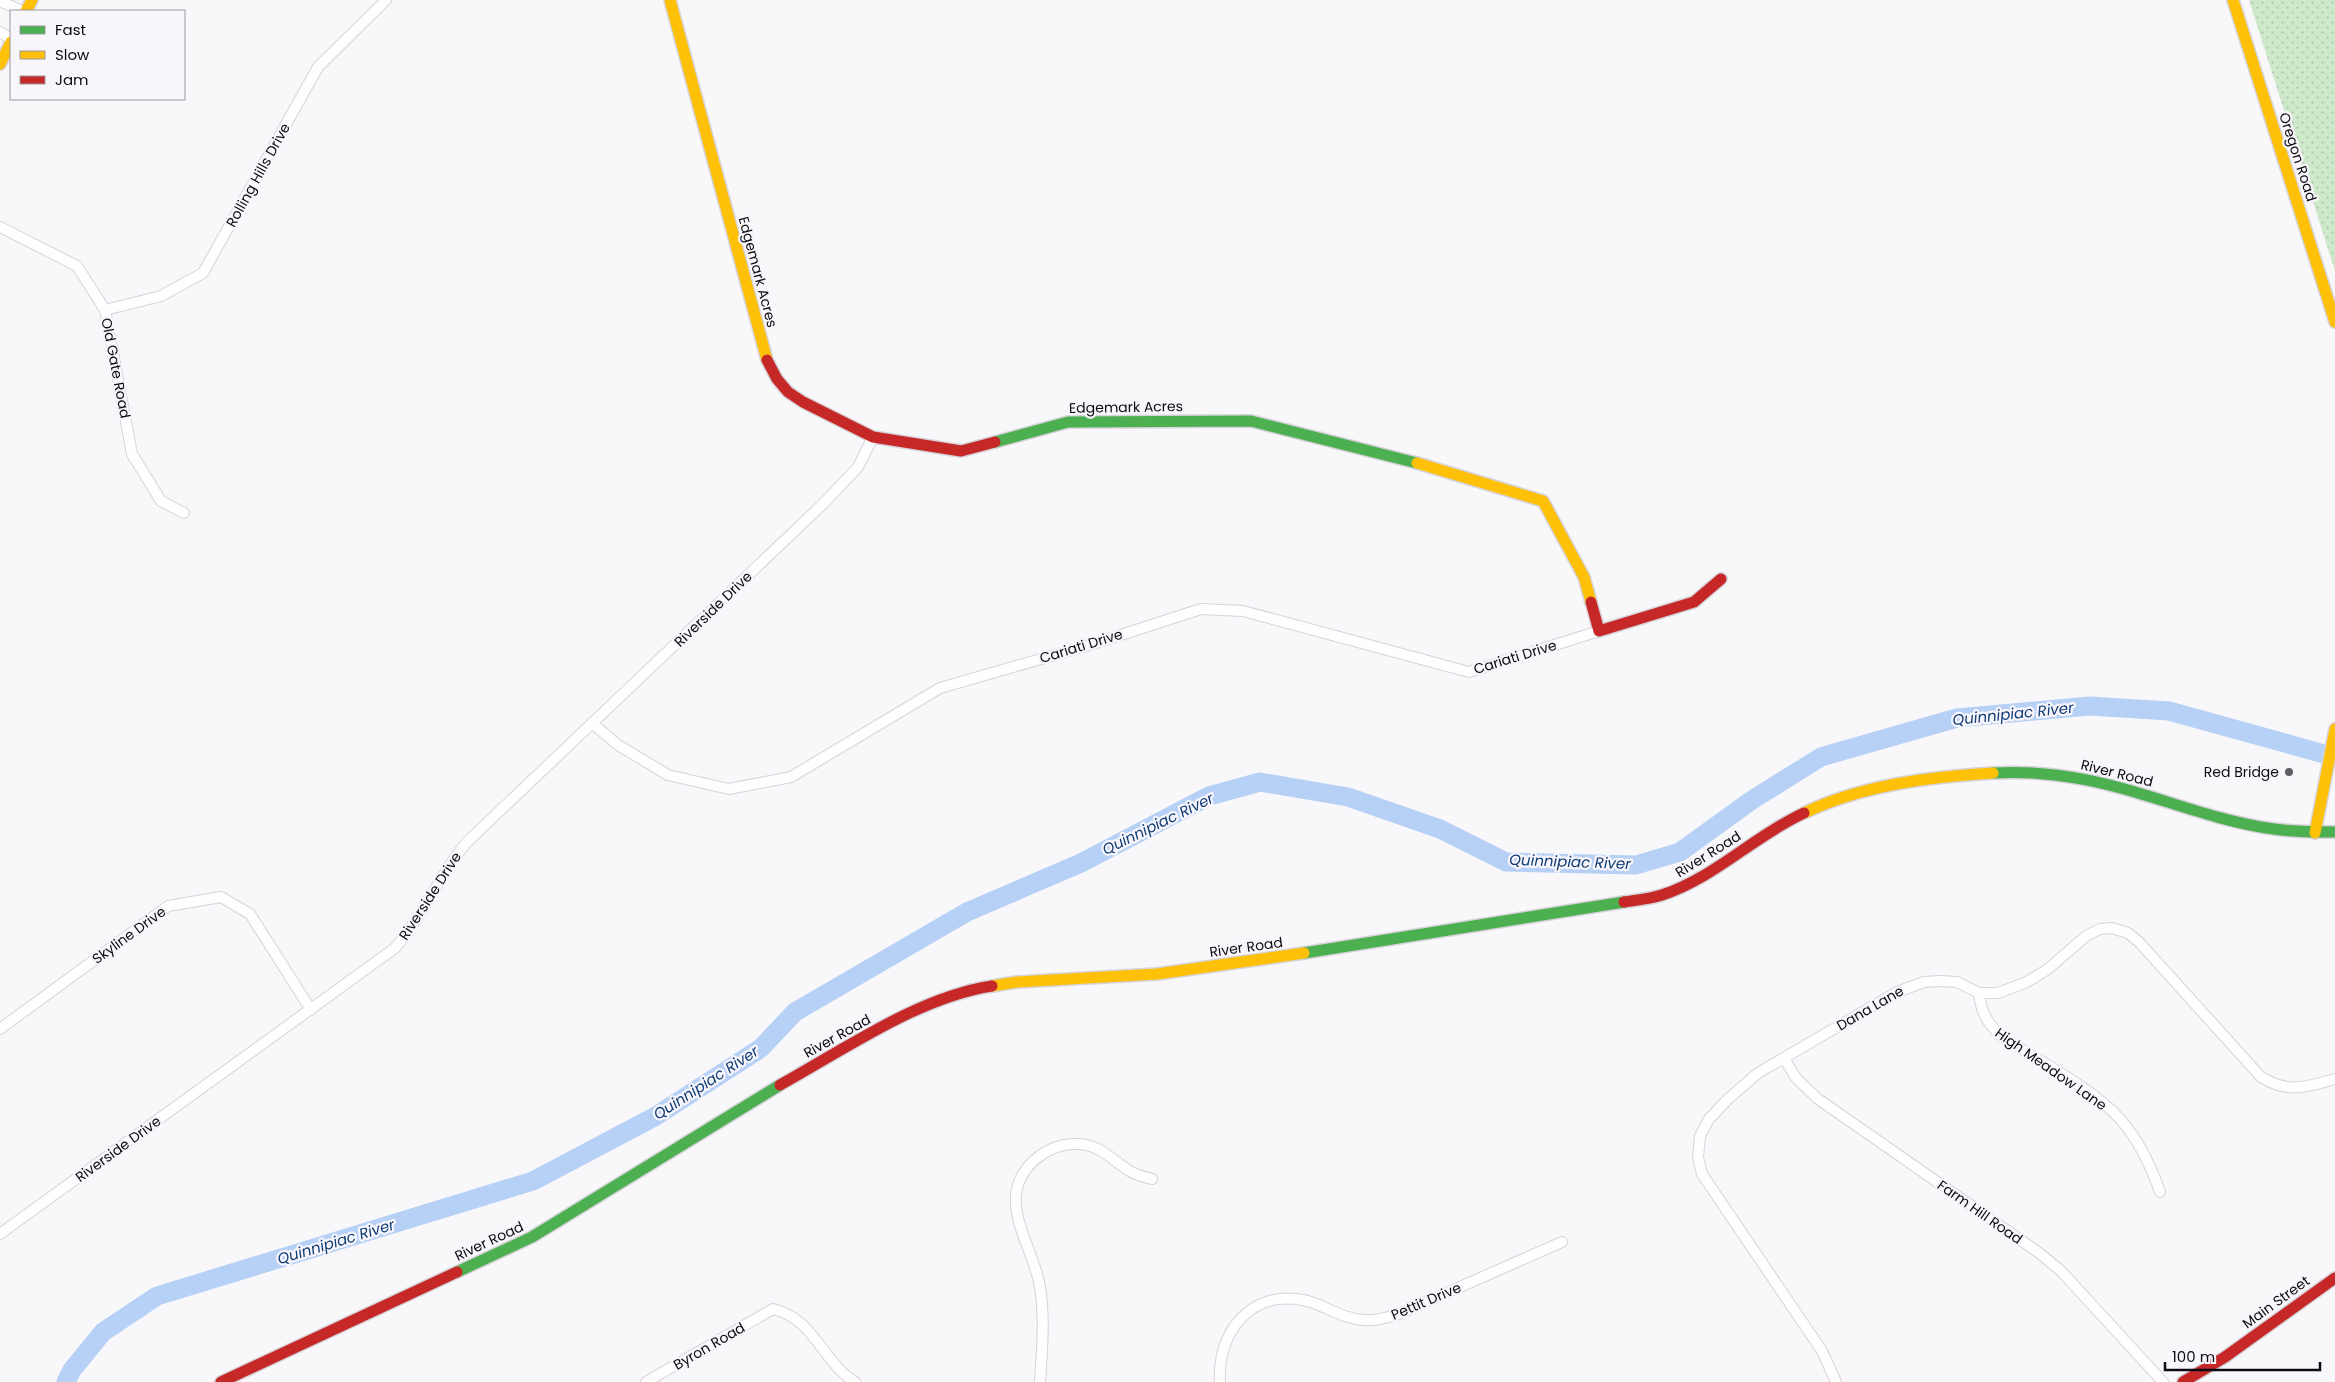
<svg xmlns="http://www.w3.org/2000/svg" width="2335" height="1382" font-family="Poppins,sans-serif">
<defs>
<pattern id="park-dots" width="8" height="8" patternUnits="userSpaceOnUse" patternTransform="scale(1.25)"><rect width="8" height="8" fill="#cee9ca"/><path d="M2 2h.1M6 6h.1" fill="none" stroke="#b0c6ad" stroke-width="1.8" stroke-linecap="round"/></pattern>
</defs>
<rect width="100%" height="100%" fill="#f8f7fa"/>
<path fill="url(#park-dots)" d="M2249,0H2335V271Z"/>
<g fill="none" stroke-linecap="round" stroke-linejoin="round">
<path stroke="#b6d0f6" stroke-width="19" d="M66,1382L72,1370L103,1332L157,1296L533,1181L656,1116L761,1048L795,1012L967,912L1081,863L1209,796L1260,782L1348,797L1440,829L1506,862L1636,865L1680,852L1752,800L1821,757L1957,718L2090,706L2169,711L2335,757"/>
<defs>
<g id="street">
<path d="M0,1L22,11"/>
<path d="M0,32L11,39"/>
<path d="M0,227L77,266L105,310L132,454L161,501L184,513"/>
<path d="M105,310L161,296L203,273L318,67L386,0"/>
<path d="M592,723L618,745L668,775L729,789L791,777L940,688L1093,644L1201,609L1243,611L1469,672L1599,631"/>
<path d="M1979,993C1981,1012 1987,1023 2001,1036C2037,1060 2092,1088 2120,1119C2139,1140 2151,1166 2160,1192"/>
<path d="M0,1029L168,906L221,897L250,914L311,1010"/>
<path d="M1784,1058L1796,1078L1818,1099L2038,1252L2061,1271L2163,1382"/>
<path d="M0,1234L395,948C423,916 439,876 466,843L824,503L858,467L873,437"/>
<path d="M646,1382L773,1309C815,1319 822,1362 855,1382"/>
<path d="M1040,1382C1042,1351 1045,1319 1040,1287C1033,1243 991,1196 1037,1158C1049,1148 1062,1143 1079,1144C1100,1145 1111,1159 1128,1170C1135,1175 1144,1177 1152,1179"/>
<path d="M1220,1382C1217,1333 1250,1290 1303,1300C1324,1304 1341,1319 1364,1320C1377,1321 1389,1317 1401,1313L1562,1242"/>
<path d="M1836,1382L1822,1351L1702,1174L1698,1157L1700,1136L1709,1119L1728,1099L1758,1073L1897,992L1924,982L1940,981L1957,982L1979,993H1998L2027,982L2048,969L2086,936L2100,929L2112,928L2128,933L2139,942L2261,1077C2289,1094 2306,1087 2335,1079"/>
</g>
<g id="fast">
<path d="M995,442L1068,422L1251,421L1417,463"/>
<path d="M1993,773C2041,770 2089,778 2135,792C2179,805 2222,821 2267,828C2290,832 2312,832 2335,832"/>
<path d="M1304,953L1624,902"/>
<path d="M457,1272L532,1237L780,1085"/>
</g>
<g id="slow">
<path d="M670,0L767,360"/>
<path d="M2233,0L2335,322"/>
<path d="M26,11L32,0"/>
<path d="M0,64L11,42"/>
<path d="M1417,463L1543,501L1584,577L1591,602"/>
<path d="M1804,813C1862,785 1929,777 1993,773"/>
<path d="M2315,833L2335,729"/>
<path d="M992,986L1017,982L1157,974L1304,953"/>
</g>
<g id="jam">
<path d="M767,360L777,379L788,392L803,402L873,437L961,451L995,442"/>
<path d="M1591,602L1599,631L1694,602L1721,579"/>
<path d="M1624,902C1636,900 1650,899 1662,895C1714,878 1754,836 1804,813"/>
<path d="M780,1085C845,1049 919,997 992,986"/>
<path d="M221,1382L457,1272"/>
<path d="M2183,1382L2225,1357L2335,1278"/>
</g>
</defs>
<use href="#street" stroke="#d6d3d9" stroke-width="12"/>
<use href="#fast" stroke="#d6d3d9" stroke-width="14"/>
<use href="#slow" stroke="#d6d3d9" stroke-width="14"/>
<use href="#jam" stroke="#d6d3d9" stroke-width="14"/>
<use href="#street" stroke="#fefefe" stroke-width="10"/>
<use href="#fast" stroke="#4caf50" stroke-width="11"/>
<use href="#slow" stroke="#ffc107" stroke-width="11"/>
<use href="#jam" stroke="#c62828" stroke-width="11"/>
</g>
<circle fill="#605d64" stroke="#f8f6fb" stroke-width="2" cx="2289" cy="772" r="5"/>
<g text-anchor="middle" stroke-width="4.5" stroke-linejoin="round" paint-order="stroke">
<g font-size="14" fill="#0e0a13" stroke="#f8f6fb">
<text transform="translate(2298 157) rotate(72)" y="5">Oregon Road</text>
<text transform="translate(258 175) rotate(-61)" y="5">Rolling Hills Drive</text>
<text transform="translate(758 272) rotate(75)" y="5">Edgemark Acres</text>
<text transform="translate(116 368) rotate(79)" y="5">Old Gate Road</text>
<text transform="translate(1126 407) rotate(-1)" y="5">Edgemark Acres</text>
<text transform="translate(713 609) rotate(-44)" y="5">Riverside Drive</text>
<text transform="translate(1081 646) rotate(-17)" y="5">Cariati Drive</text>
<text transform="translate(1515 657) rotate(-17)" y="5">Cariati Drive</text>
<text transform="translate(2117 773) rotate(14)" y="5">River Road</text>
<text transform="translate(1708 854) rotate(-32)" y="5">River Road</text>
<text transform="translate(430 896) rotate(-57)" y="5">Riverside Drive</text>
<text transform="translate(129 935) rotate(-36)" y="5">Skyline Drive</text>
<text transform="translate(1246 947) rotate(-8)" y="5">River Road</text>
<text transform="translate(1870 1008) rotate(-30)" y="5">Dana Lane</text>
<text transform="translate(837 1036) rotate(-29)" y="5">River Road</text>
<text transform="translate(2051 1069) rotate(35)" y="5">High Meadow Lane</text>
<text transform="translate(118 1149) rotate(-36)" y="5">Riverside Drive</text>
<text transform="translate(1980 1212) rotate(35)" y="5">Farm Hill Road</text>
<text transform="translate(489 1241) rotate(-25)" y="5">River Road</text>
<text transform="translate(1426 1301) rotate(-23)" y="5">Pettit Drive</text>
<text transform="translate(2276 1302) rotate(-36)" y="5">Main Street</text>
<text transform="translate(709 1346) rotate(-30)" y="5">Byron Road</text>
</g>
<g font-size="14" fill="#0e0a13" stroke="#f8f6fb" text-anchor="end">
<text x="2279" y="777">Red Bridge</text>
</g>
<g font-size="15" font-style="italic" fill="#0f3c76" stroke="#f8f6fb">
<text transform="translate(2013 714) rotate(-6)" y="5">Quinnipiac River</text>
<text transform="translate(1158 824) rotate(-26)" y="5">Quinnipiac River</text>
<text transform="translate(1570 862) rotate(2)" y="5">Quinnipiac River</text>
<text transform="translate(706 1083) rotate(-33)" y="5">Quinnipiac River</text>
<text transform="translate(336 1242) rotate(-17)" y="5">Quinnipiac River</text>
</g>
</g>
<rect x="10" y="10" width="175" height="90" fill="#f8f6fb" stroke="#9a989e"/>
<rect x="20" y="26" width="25" height="8" fill="#4caf50" stroke="#9a989e"/>
<text x="55" y="35" font-size="15" fill="#0e0a13">Fast</text>
<rect x="20" y="51" width="25" height="8" fill="#ffc107" stroke="#9a989e"/>
<text x="55" y="60" font-size="15" fill="#0e0a13">Slow</text>
<rect x="20" y="76" width="25" height="8" fill="#c62828" stroke="#9a989e"/>
<text x="55" y="85" font-size="15" fill="#0e0a13">Jam</text>
<path d="M2165 1362v8h155v-8" fill="none" stroke="#0e0a13" stroke-width="2.5"/>
<text x="2172" y="1362" font-size="15" fill="#0e0a13" stroke="#f8f6fb" stroke-width="4" paint-order="stroke">100 m</text>
</svg>
